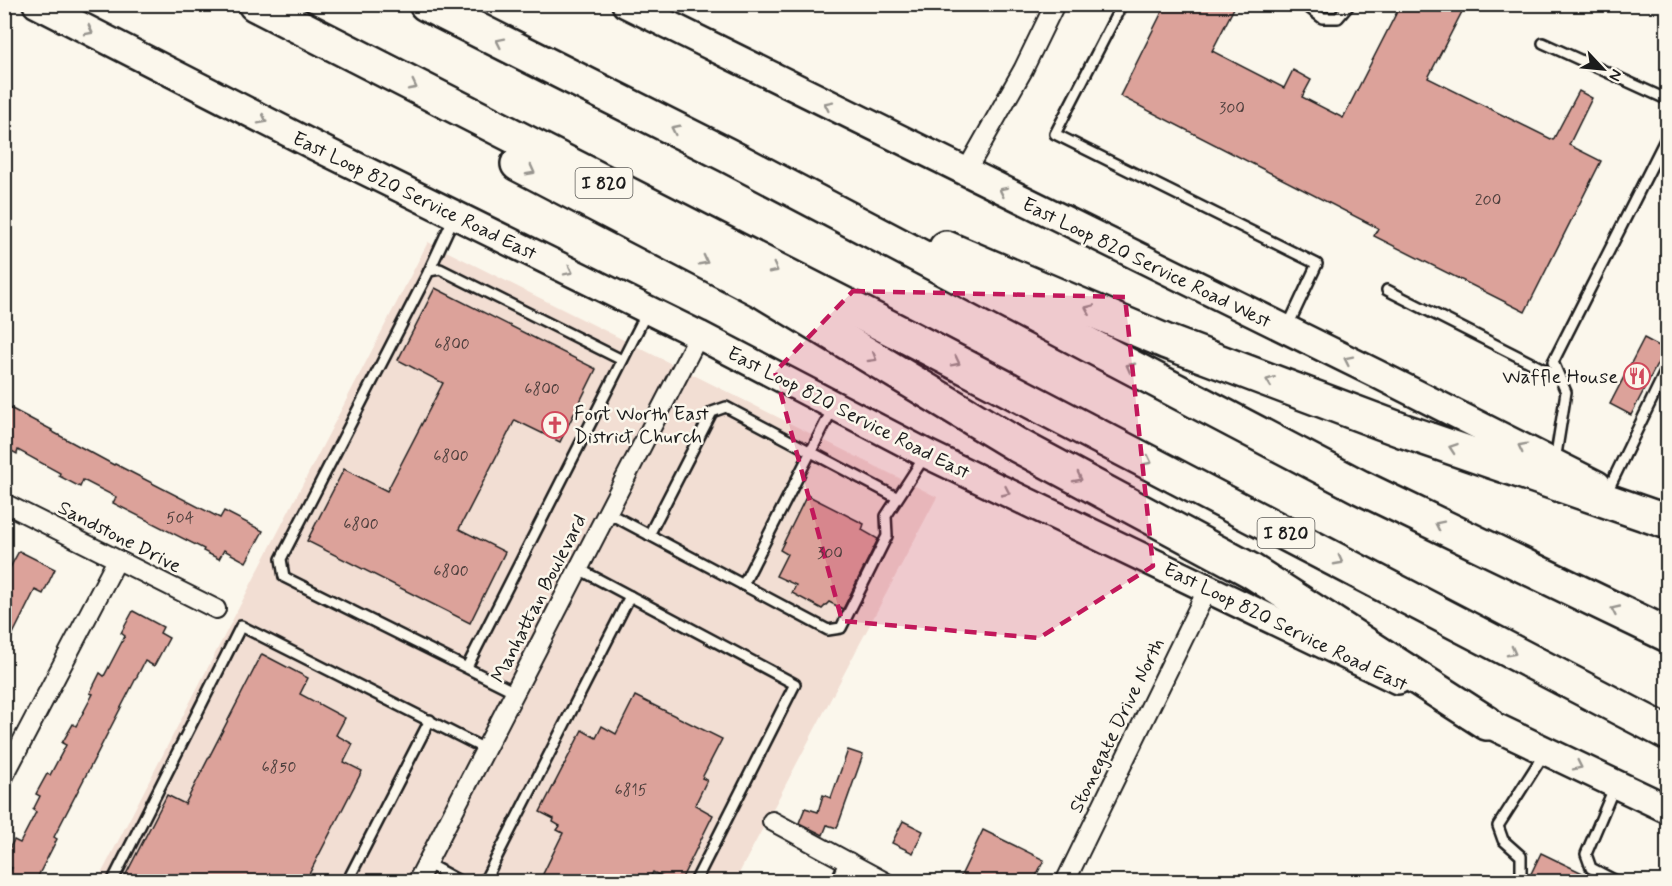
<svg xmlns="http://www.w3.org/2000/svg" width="1672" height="886" font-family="Mynerve,sans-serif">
<rect width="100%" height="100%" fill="#fbf7ec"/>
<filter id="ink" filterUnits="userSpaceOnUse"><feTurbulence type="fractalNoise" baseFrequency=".0167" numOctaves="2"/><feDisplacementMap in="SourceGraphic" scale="12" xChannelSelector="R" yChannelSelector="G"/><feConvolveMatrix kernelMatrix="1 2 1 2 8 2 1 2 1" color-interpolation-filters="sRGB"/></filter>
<g filter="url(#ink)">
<path fill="#f2ded3" d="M428,242L937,497L735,881L97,882Z"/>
<g fill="#dca29a" stroke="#1c1c1c" stroke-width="1.5">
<path d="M1166,4H1236L1212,51L1284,88L1293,70L1311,80L1302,97L1343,118L1401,4H1466L1428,78L1553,140L1579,91L1592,98L1569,145L1601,161L1525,312L1374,236L1378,228L1120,96Z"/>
<path d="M435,288L596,369L560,442L515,420L459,529L505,552L470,623L307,541L344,469L387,491L443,383L398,360Z"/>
<path d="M1644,338L1665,349L1631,415L1610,404Z"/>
<path d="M10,408L52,430L51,431L114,465L115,464L220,518L224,511L263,531L246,562L224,550L219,559L203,551L204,549L113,503L116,497L83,480L80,487L59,476L60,473L18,450L17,454L4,447V419Z"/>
<path d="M807,495L864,524L862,530L878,539L843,609L829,602L822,609L792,593L796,585L776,576L787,554L780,550Z"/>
<path d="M19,551L55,569L43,594L35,590L4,652V579Z"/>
<path d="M133,611L163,627L160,633L169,638L154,666L145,661L54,837L57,839L35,882H5L12,868L4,865V858L14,840L20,843L36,812L33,810L40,796L36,794L47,774L50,775L66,745L62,743L73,724L76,726L93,694L90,693L100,673L104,676L125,636L121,633Z"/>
<path d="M262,654L308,678L300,694L345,718L336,735L353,744L344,762L362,771L305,882H122L167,795L185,804Z"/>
<path d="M635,696L722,739L702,778L707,780L695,805L713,815L680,882H672L653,872L648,882H553L542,876L563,833L557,830L560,826L553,822L554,819L540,812L582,730L596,738L602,726L616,734Z"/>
<path d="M848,750L863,755L837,828L827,825L823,835L799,823L805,808L818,812L823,795L831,798Z"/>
<path d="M903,821L923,831L913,853L892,843Z"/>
<path d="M983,830L1044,860L1033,882H958Z"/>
<path d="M1541,853L1601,882H1527Z"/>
</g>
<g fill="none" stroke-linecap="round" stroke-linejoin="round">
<defs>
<g id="lane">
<path d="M1122,4L1055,134L1317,264L1287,328"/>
<path d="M1304,4L1322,18H1338L1350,4"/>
<path d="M1543,43L1668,100"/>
<path d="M429,271L454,217"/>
<path d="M1387,290L1559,377"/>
<path d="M1555,461L1566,392L1553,362L1668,134"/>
<path d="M1608,490L1668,366"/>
<path d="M608,513L828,630L841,628L887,536L886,516L925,456"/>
<path d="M649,535L712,412L726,407L896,497"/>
<path d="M579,569L795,684L695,882"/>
<path d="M743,585L833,408"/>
<path d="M467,667L647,312"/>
<path d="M515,692L284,577L281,559L429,271L440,269L622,360"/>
<path d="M1614,788L1586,854L1591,868L1618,882"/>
<path d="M426,863L461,882"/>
<path d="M112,882L241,626L485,749"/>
<path d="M347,882L430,720"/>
<path d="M484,882L630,596"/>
<path d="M1519,882L1521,876V856L1503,840L1498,826L1544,754"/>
</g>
<g id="street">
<path d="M965,173L1023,70L1055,4"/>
<path d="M4,503L216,609"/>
<path d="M4,776L117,560"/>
<path d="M772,821L885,882"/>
<path d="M417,882L699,335"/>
<path d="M840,882L849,862"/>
<path d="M1065,882L1208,588"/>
</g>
<g id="secondary">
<path d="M37,4L317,147L699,335L927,454L1398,680"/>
<path d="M626,4L1375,373L1597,485"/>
<path d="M1468,714L1668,809"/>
</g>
<g id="highway">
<path d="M255,4L904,335L1668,733"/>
<path d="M426,4L727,155L1360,487L1668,635"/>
<path d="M518,164L762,291L1017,445L1250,570L1487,723"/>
<path d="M946,248L1167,342L1404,431L1668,522"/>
</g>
</defs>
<use href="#lane" stroke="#1c1c1c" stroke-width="14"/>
<use href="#street" stroke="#1c1c1c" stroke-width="22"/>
<use href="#secondary" stroke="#1c1c1c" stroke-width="32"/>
<use href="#highway" stroke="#1c1c1c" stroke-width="38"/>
<use href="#lane" stroke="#fbf7ec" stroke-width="9"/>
<use href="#street" stroke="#fbf7ec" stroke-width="18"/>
<use href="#secondary" stroke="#fbf7ec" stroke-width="27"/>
<use href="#highway" stroke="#fbf7ec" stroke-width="33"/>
</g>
<defs><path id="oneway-chevron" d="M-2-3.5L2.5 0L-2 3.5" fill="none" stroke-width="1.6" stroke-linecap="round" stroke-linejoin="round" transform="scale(1.5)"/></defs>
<g stroke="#97948e">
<use href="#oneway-chevron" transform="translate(89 31) rotate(27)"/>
<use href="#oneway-chevron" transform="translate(500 42) rotate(-154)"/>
<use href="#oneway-chevron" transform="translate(413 86) rotate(27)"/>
<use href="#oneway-chevron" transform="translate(828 105) rotate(-154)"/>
<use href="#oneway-chevron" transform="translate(263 120) rotate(27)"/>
<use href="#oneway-chevron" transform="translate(675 129) rotate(-154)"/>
<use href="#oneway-chevron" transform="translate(531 171) rotate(28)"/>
<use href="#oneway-chevron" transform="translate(1003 191) rotate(-154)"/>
<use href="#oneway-chevron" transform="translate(704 261) rotate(28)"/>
<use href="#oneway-chevron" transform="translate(774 269) rotate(27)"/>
<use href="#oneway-chevron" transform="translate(569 271) rotate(26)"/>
<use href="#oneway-chevron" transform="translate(1089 309) rotate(-157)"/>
<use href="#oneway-chevron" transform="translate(873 358) rotate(31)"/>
<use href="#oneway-chevron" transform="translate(1348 360) rotate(-154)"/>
<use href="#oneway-chevron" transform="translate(956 362) rotate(27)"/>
<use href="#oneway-chevron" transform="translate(1130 367) rotate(-152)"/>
<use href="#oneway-chevron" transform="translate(1270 381) rotate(-159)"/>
<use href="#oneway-chevron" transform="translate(1522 447) rotate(-153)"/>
<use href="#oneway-chevron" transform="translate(1453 448) rotate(-161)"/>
<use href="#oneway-chevron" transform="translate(1148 461) rotate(27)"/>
<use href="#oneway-chevron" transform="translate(1078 478) rotate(28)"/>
<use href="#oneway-chevron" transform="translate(1006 492) rotate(25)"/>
<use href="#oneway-chevron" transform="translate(1439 525) rotate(-154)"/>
<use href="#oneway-chevron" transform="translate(1339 561) rotate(28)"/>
<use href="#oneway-chevron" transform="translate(1615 610) rotate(-155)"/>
<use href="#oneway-chevron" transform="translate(1512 652) rotate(28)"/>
<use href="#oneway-chevron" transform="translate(1578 766) rotate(26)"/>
</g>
</g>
<path fill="#c2185b" fill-opacity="0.2" stroke="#c2185b" stroke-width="4.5" stroke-dasharray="12 8" stroke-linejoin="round" d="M853,291L1125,297L1153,566L1039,638L842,621L775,372Z"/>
<defs>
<symbol id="restaurant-ring" viewBox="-11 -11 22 22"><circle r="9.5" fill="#fbf7ec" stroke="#d1495b" stroke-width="1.5"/><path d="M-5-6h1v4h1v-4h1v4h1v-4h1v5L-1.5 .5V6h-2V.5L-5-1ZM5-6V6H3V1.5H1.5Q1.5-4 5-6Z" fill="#d1495b"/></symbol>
<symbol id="church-ring" viewBox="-11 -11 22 22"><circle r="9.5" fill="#fbf7ec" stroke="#d1495b" stroke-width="1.5"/><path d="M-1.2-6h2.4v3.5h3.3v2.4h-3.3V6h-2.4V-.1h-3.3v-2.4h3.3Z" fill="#d1495b"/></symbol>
</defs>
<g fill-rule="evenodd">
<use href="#restaurant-ring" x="1622" y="361" width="30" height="30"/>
<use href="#church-ring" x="540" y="410" width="30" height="30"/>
</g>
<g text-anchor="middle" stroke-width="5" stroke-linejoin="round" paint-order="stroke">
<g font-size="16" fill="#4c3e3c">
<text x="1232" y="113">300</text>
<text x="1488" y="205">200</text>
<text x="452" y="349">6800</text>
<text x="542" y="394">6800</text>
<text x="451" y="461">6800</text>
<text x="180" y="523">504</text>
<text x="361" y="529">6800</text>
<text x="830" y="558">300</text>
<text x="451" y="576">6800</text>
<text x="279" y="772">6850</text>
<text x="631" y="795">6815</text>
</g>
<g fill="#fbf7ec" stroke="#5f5e5a" stroke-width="1.5">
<rect x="575.5" y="168" width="57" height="30" rx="4.5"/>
<rect x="1257.5" y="518" width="57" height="30" rx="4.5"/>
</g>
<g font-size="18" font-weight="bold" fill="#1c1c1c">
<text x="604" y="189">I 820</text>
<text x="1286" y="539">I 820</text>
</g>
<g font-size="20" fill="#1c1c1c" stroke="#fbf7ec">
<text transform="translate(415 195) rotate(26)" y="7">East Loop 820 Service Road East</text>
<text transform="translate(1147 262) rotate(26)" y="7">East Loop 820 Service Road West</text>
<text transform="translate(849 412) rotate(27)" y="7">East Loop 820 Service Road East</text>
<text transform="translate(120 536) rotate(27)" y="7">Sandstone Drive</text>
<text transform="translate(538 598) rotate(-63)" y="7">Manhattan Boulevard</text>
<text transform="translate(1286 626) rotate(26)" y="7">East Loop 820 Service Road East</text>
<text transform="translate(1116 725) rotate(-64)" y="7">Stonegate Drive North</text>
</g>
<g font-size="20" fill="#1c1c1c" stroke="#fbf7ec" text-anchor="end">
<text x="1618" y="383">Waffle House</text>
<text x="574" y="420" text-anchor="start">Fort Worth East<tspan x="574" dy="23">District Church</tspan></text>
</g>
</g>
<rect width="1672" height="886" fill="none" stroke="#fbf7ec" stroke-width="24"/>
<rect x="12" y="12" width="1648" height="862" fill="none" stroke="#1c1c1c" stroke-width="2" filter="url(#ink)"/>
<g transform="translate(1603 69) rotate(116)" stroke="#fbf7ec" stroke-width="4.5" paint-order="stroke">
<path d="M0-4.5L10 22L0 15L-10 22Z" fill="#1c1c1c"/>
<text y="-9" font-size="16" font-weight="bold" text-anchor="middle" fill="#1c1c1c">N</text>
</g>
</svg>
